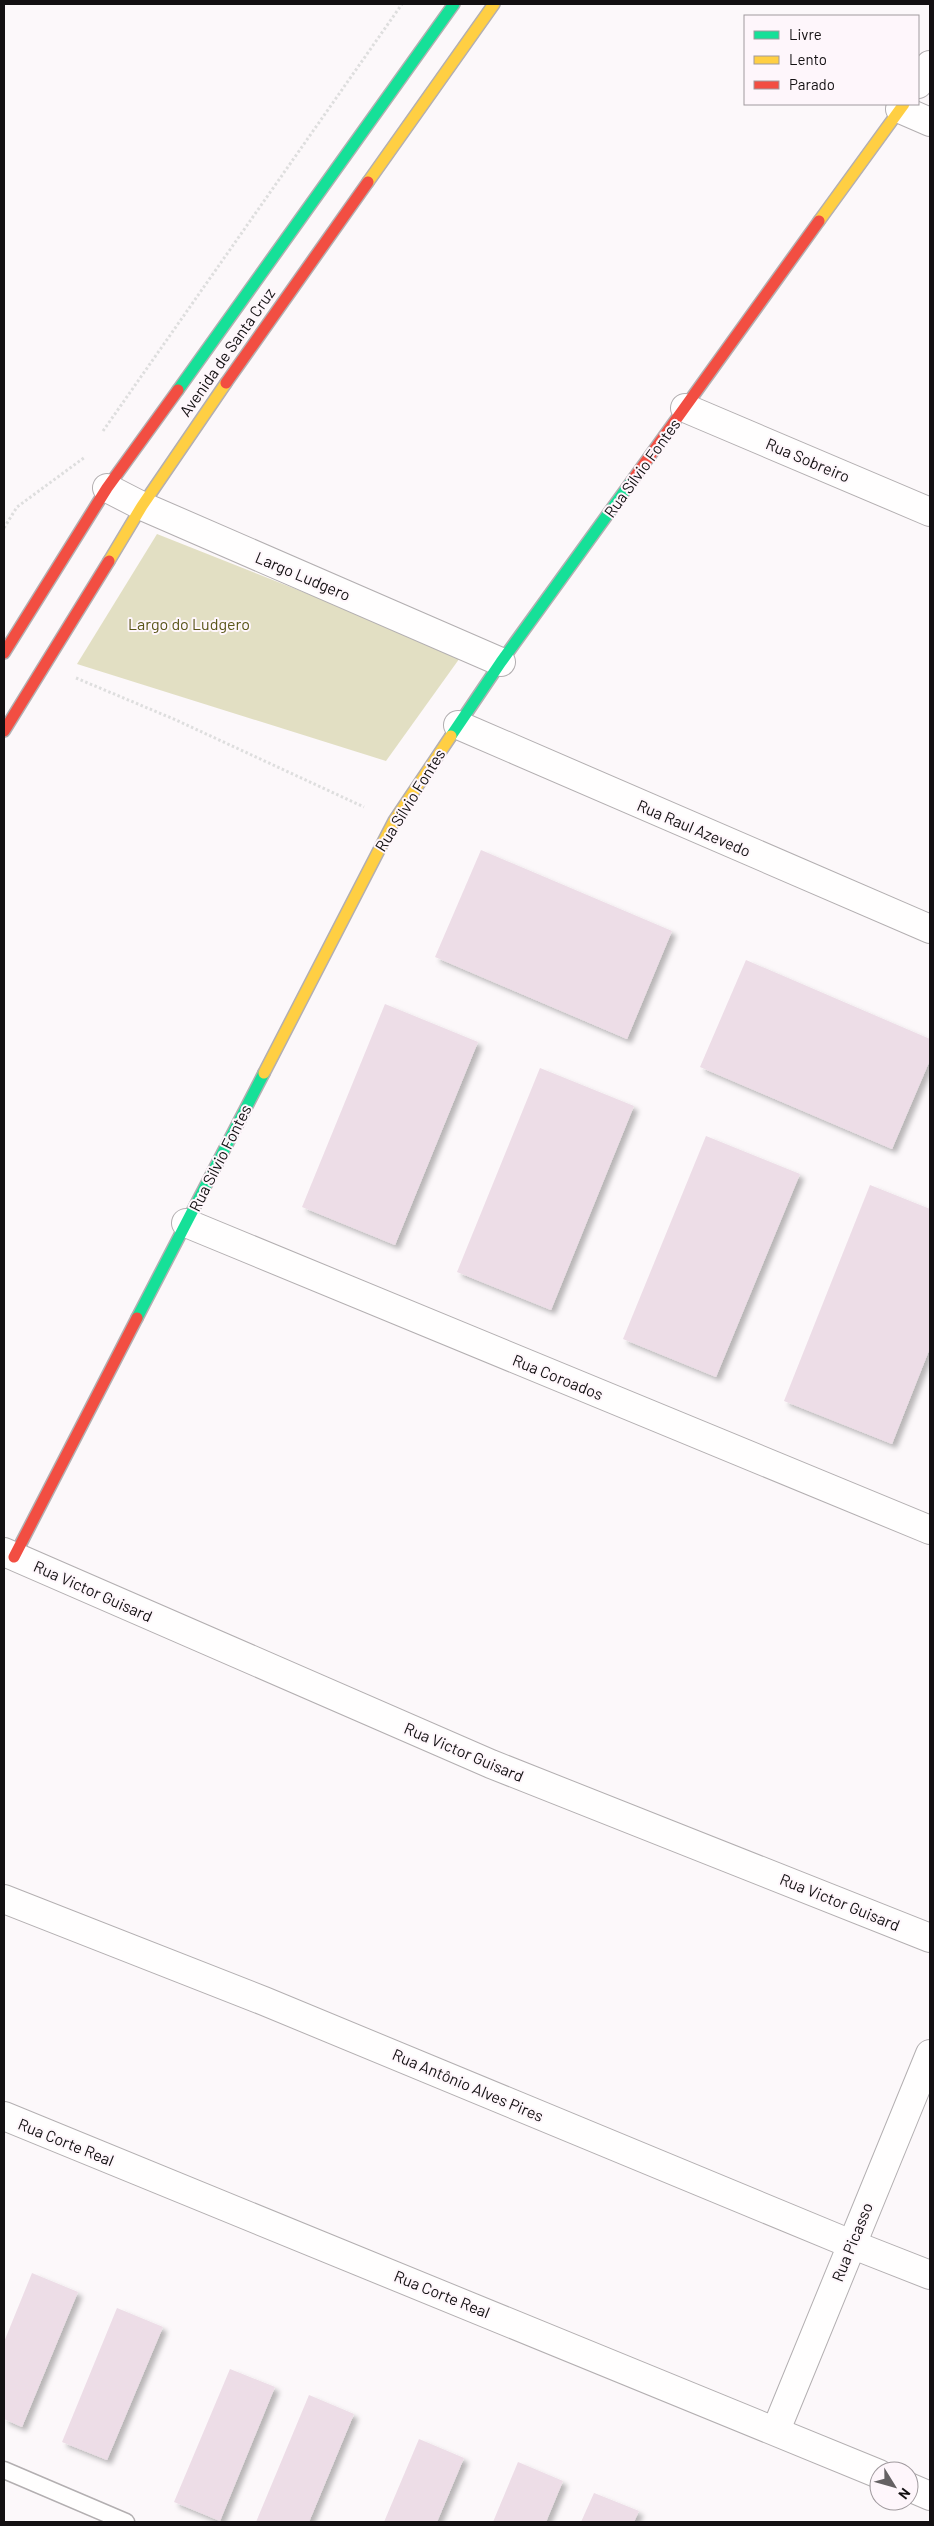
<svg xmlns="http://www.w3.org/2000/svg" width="934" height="2526" font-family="Barlow,sans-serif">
<defs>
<filter id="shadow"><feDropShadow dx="4.5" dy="4.5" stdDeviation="2.5" flood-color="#0004"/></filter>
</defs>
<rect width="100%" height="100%" fill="#fcf8fa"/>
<path fill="#e2dfc3" d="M157,534L462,655L386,761L77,664Z"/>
<g fill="#eddde7" filter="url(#shadow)">
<path d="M481,850L672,931L627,1039L435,957Z"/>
<path d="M746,960L930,1039V1060L892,1149L700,1067Z"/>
<path d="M385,1004L478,1042L395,1245L302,1207Z"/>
<path d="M540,1068L634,1106L551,1310L457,1272Z"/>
<path d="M706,1136L800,1174L716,1377L623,1339Z"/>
<path d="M870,1185L930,1209V1348L892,1444L784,1401Z"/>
<path d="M32,2273L78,2292L22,2427L4,2419V2342Z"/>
<path d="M117,2308L163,2327L107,2460L62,2442Z"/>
<path d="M230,2369L275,2387L220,2521L174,2502Z"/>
<path d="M309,2395L354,2414L309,2522H256Z"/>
<path d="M419,2439L464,2458L437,2522H384Z"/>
<path d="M518,2462L563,2481L546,2522H493Z"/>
<path d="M594,2493L639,2511L634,2522H581Z"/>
</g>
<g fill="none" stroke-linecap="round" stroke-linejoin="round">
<defs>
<path id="lane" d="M4,2470L126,2522"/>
<g id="street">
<path d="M918,84L930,65"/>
<path d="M900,109L930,122"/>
<path d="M685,408L930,512"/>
<path d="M107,488L142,506L501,662"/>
<path d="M458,725L930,929"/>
<path d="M186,1223L930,1530"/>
<path d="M4,1552L491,1764L930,1938"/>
<path d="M4,1899L264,2001L851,2244L930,2275"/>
<path d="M4,2116L879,2474"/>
<path d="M776,2430L930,2054"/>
<path d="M909,2487L930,2496"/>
</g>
<g id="fast">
<path d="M178,390L454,4"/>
<path d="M451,736L501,662L634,478"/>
<path d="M137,1318L264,1073"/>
</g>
<g id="slow">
<path d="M368,182L494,4"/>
<path d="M819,221L904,104"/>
<path d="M109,561L142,506L226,383"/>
<path d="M264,1073L394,821L451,736"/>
</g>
<g id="jam">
<path d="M226,383L368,182"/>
<path d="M634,478L819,221"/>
<path d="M4,653L107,488L178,390"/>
<path d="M4,731L109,561"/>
<path d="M14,1557L137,1318"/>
</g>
</defs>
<use href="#lane" stroke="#b3afb1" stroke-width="19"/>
<use href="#street" stroke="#b3afb1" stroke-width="30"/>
<use href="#fast" stroke="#b3afb1" stroke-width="14"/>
<use href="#slow" stroke="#b3afb1" stroke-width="14"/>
<use href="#jam" stroke="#b3afb1" stroke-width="14"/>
<g stroke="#dedede" stroke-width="3" stroke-dasharray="2.5 2.5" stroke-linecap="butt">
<path d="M103,431L402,4"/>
<path d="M4,528L17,507L85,457"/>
<path d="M76,678L176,720L364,807"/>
</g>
<use href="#lane" stroke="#fffefe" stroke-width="16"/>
<use href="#street" stroke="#fffefe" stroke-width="28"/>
<use href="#fast" stroke="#16e098" stroke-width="11"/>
<use href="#slow" stroke="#ffcf43" stroke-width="11"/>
<use href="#jam" stroke="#f24e42" stroke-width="11"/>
</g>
<g text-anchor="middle" stroke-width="4" stroke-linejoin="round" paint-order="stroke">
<g font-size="16" fill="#131012" stroke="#fef6fb">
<text transform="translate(227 352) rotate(-55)" y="6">Avenida de Santa Cruz</text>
<text transform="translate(808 460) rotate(23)" y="6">Rua Sobreiro</text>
<text transform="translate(642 468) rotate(-54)" y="6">Rua Sílvio Fontes</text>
<text transform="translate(303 576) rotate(23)" y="6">Largo Ludgero</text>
<text transform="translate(410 800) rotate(-58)" y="6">Rua Sílvio Fontes</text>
<text transform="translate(694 828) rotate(23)" y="6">Rua Raul Azevedo</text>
<text transform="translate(220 1158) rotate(-63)" y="6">Rua Sílvio Fontes</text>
<text transform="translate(558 1377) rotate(22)" y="6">Rua Coroados</text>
<text transform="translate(93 1591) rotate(24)" y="6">Rua Victor Guisard</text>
<text transform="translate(464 1752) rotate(23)" y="6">Rua Victor Guisard</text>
<text transform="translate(840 1902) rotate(22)" y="6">Rua Victor Guisard</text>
<text transform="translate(468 2085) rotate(23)" y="6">Rua Antônio Alves Pires</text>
<text transform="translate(66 2142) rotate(22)" y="6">Rua Corte Real</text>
<text transform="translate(852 2242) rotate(-68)" y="6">Rua Picasso</text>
<text transform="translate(442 2294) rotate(22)" y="6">Rua Corte Real</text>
</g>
<g font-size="16" fill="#595518" stroke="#fef6fb">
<text x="189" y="630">Largo do Ludgero</text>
</g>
</g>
<rect width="934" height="2526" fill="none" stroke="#131012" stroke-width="10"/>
<rect x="744" y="15" width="175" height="90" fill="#fef6fb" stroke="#a09a9e"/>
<rect x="754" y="31" width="25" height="8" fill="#16e098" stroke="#a09a9e"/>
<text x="789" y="40" font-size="15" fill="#131012">Livre</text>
<rect x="754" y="56" width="25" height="8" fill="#ffcf43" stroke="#a09a9e"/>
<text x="789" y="65" font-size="15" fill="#131012">Lento</text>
<rect x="754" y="81" width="25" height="8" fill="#f24e42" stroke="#a09a9e"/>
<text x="789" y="90" font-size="15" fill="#131012">Parado</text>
<g transform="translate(894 2486) rotate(127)"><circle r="24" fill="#fef6fb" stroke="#a09a9e"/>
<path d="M0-4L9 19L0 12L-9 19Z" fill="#656163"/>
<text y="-8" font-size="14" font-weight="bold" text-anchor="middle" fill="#131012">N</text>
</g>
</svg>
